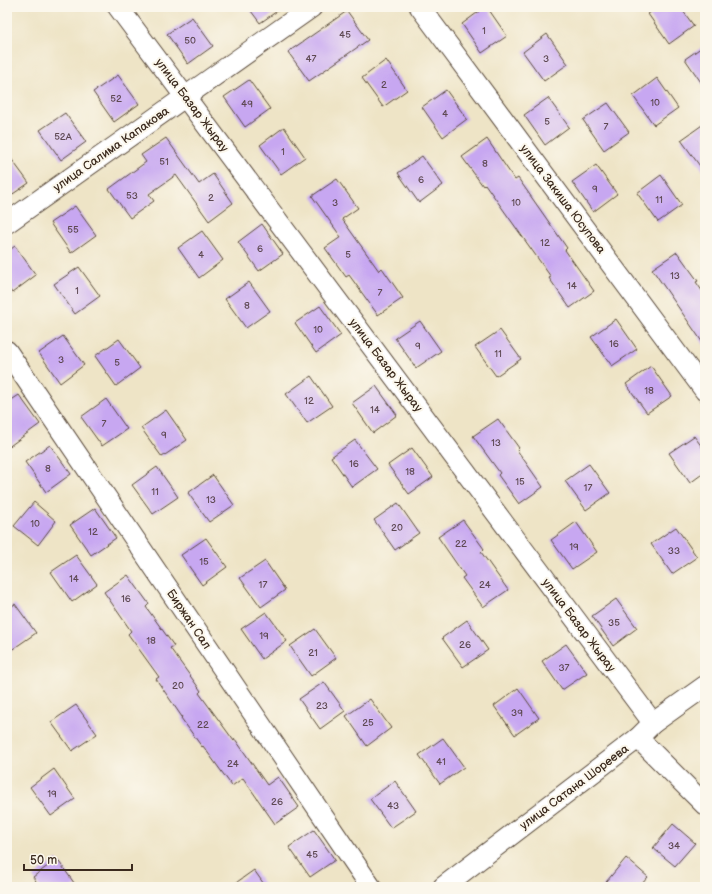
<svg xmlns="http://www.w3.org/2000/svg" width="712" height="894" font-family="'Balsamiq Sans',sans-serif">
<rect width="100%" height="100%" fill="#fbf7ec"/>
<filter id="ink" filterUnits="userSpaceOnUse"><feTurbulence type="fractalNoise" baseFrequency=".025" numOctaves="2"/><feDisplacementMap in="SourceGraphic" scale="8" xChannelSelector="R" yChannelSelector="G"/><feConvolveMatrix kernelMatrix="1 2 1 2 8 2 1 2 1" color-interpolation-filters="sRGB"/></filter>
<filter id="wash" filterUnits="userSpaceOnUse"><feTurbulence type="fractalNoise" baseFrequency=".012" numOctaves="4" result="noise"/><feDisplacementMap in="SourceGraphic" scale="16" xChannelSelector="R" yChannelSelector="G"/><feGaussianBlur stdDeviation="0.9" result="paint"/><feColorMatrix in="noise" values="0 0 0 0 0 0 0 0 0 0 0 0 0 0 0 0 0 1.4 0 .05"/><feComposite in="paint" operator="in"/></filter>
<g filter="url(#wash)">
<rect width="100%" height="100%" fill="#eee4c6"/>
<g id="blocks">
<g fill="#c7a7f1">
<path d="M248,7H283L260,23Z"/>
<path d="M485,7H487L507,36L482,53L462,24Z"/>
<path d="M658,7H680L694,26L669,44L648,14Z"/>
<path d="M347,11L368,40L309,81L288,52Z"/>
<path d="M192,17L213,46L188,64L167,34Z"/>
<path d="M547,34L568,64L544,81L523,52Z"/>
<path d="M705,45V88L685,59Z"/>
<path d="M386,60L407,90L383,107L362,78Z"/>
<path d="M118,75L139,104L114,122L93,92Z"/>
<path d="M657,78L678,108L654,125L633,96Z"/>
<path d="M249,80L270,109L245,127L224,97Z"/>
<path d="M446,90L467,119L443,137L422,107Z"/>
<path d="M548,98L569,127L545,145L524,115Z"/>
<path d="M608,103L629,132L604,150L583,120Z"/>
<path d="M65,113L86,142L61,160L40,130Z"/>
<path d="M705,123V173L681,140Z"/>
<path d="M284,127L305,157L281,174L260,145Z"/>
<path d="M166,138L199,184L213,174L233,203L209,221L176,175L149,194L154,201L130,218L109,189L146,162L141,155Z"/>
<path d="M487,139L515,180L518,178L567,248L565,250L594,291L570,308L549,278L551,277L485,184L483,186L462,157Z"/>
<path d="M7,153L29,183L7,198Z"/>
<path d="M422,156L443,185L419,203L398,173Z"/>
<path d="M596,165L617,194L593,212L572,182Z"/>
<path d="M661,175L682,205L658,222L637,193Z"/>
<path d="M337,179L358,208L342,219L379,271L382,268L403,298L378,315L349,275L346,277L325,248L341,237L312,196Z"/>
<path d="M75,206L96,235L71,253L50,223Z"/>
<path d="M262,224L283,254L259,271L238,242Z"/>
<path d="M202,231L223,260L199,278L178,248Z"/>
<path d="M15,246L36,275L12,293L7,286V252Z"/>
<path d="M677,252L698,281L696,282L705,295V346L652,269Z"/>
<path d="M79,267L100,296L75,314L54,284Z"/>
<path d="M249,282L270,311L246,328L225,299Z"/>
<path d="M320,306L341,335L316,353L295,323Z"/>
<path d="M616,319L637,349L612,366L591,337Z"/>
<path d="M420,321L441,351L416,368L395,338Z"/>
<path d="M500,330L521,359L496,376L475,347Z"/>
<path d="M63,336L84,365L60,383L39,353Z"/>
<path d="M119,339L140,368L116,386L95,356Z"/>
<path d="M651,366L672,396L647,413L626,384Z"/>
<path d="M311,376L332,406L307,423L286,394Z"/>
<path d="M376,386L397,415L373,433L352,403Z"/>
<path d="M19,395L40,424L7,448V403Z"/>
<path d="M106,399L127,429L102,446L81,417Z"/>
<path d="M166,410L187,440L162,457L141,428Z"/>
<path d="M498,419L519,448L517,450L543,487L519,504L498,475L500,473L473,436Z"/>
<path d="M694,436L705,451V472L690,483L669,453Z"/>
<path d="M355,440L377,469L352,487L331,457Z"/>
<path d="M50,445L71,474L46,492L25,462Z"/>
<path d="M412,448L433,477L409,494L388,465Z"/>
<path d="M589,464L610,493L586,510L565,481Z"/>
<path d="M157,467L178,497L153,514L132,485Z"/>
<path d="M213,475L234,505L209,522L188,493Z"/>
<path d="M34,502L56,521L38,545L14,526Z"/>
<path d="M398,503L419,533L395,550L374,520Z"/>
<path d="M95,508L116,538L91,555L70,525Z"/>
<path d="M463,520L484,549L481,552L508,590L483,607L462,578L465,576L438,537Z"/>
<path d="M576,522L597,552L572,569L551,540Z"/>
<path d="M676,527L697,557L672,574L651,544Z"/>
<path d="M206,538L227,567L202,585L181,555Z"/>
<path d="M76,555L97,584L72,602L51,572Z"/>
<path d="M265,561L285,590L261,607L240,578Z"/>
<path d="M128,575L149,604L146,607L174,646L170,648L201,691L199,693L234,741L235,739L267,785L278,777L299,807L275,824L243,778L232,786L203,746L202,747L181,718L182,717L156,679L159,677L128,634L131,631L104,592Z"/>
<path d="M616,599L637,628L613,646L592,616Z"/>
<path d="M15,604L36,633L7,653V609Z"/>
<path d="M266,612L287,641L262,659L241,629Z"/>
<path d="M467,620L488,650L463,667L442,638Z"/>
<path d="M315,629L336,658L311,676L290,646Z"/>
<path d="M566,644L587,673L562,690L542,661Z"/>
<path d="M324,682L345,711L320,729L299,699Z"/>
<path d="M518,688L539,718L515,735L494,706Z"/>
<path d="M370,699L391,728L367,746L346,716Z"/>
<path d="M76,705L97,734L72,751L51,722Z"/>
<path d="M443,738L464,767L440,784L419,755Z"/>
<path d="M54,769L75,799L51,816L30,787Z"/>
<path d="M395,781L416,811L391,828L370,799Z"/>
<path d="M673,824L695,843L675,866L653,848Z"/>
<path d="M314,830L335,860L310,877L289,847Z"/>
<path d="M626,858L648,877L639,887H602Z"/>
<path d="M57,859L77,887H40L33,877Z"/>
<path d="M254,870L266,887H230Z"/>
</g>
</g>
</g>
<g filter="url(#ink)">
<use href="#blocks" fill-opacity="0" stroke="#564637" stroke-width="1"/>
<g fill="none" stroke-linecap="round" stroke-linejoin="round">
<defs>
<g id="minor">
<path d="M118,7L653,723"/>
<path d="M420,7L705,391"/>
<path d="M7,223L312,7"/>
<path d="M7,351L371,887"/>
<path d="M638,738L705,805"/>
<path d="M443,887L638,738L653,723L705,686"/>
</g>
</defs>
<use href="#minor" stroke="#564637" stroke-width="22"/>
<use href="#minor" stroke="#fff" stroke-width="20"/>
</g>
</g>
<g text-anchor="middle" stroke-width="4" stroke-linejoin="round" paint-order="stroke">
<g font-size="10" fill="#5e4953">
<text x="484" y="34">1</text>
<text x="345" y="38">45</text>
<text x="190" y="44">50</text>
<text x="311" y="62">47</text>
<text x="546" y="62">3</text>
<text x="384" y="88">2</text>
<text x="116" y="102">52</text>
<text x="655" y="106">10</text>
<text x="247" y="107">49</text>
<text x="445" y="117">4</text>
<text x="547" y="125">5</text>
<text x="606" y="130">7</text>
<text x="63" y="140">52А</text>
<text x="283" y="155">1</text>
<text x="164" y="165">51</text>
<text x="485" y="167">8</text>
<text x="421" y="183">6</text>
<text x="595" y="192">9</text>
<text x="132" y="199">53</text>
<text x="211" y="201">2</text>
<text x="659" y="203">11</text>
<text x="335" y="206">3</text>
<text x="516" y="206">10</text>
<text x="73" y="233">55</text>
<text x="545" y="246">12</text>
<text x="260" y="252">6</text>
<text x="201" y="258">4</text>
<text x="348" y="258">5</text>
<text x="675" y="279">13</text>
<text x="572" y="289">14</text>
<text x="77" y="294">1</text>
<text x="380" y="296">7</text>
<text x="247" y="309">8</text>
<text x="318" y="333">10</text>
<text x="614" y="347">16</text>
<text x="418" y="349">9</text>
<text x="498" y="357">11</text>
<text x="61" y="363">3</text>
<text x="117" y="366">5</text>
<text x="649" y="394">18</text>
<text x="309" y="404">12</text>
<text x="375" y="413">14</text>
<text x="104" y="427">7</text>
<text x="164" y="438">9</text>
<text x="496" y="446">13</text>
<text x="354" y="467">16</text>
<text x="48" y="472">8</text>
<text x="410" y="475">18</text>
<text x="520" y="485">15</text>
<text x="588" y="491">17</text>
<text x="155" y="495">11</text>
<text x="211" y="503">13</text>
<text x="35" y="527">10</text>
<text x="397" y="531">20</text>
<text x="93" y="535">12</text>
<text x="461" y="547">22</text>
<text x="574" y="550">19</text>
<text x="674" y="554">33</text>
<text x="204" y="565">15</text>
<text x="74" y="582">14</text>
<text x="263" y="588">17</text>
<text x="485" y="588">24</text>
<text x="126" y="602">16</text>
<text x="614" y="626">35</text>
<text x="264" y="639">19</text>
<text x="151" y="644">18</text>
<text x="465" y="648">26</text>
<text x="313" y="656">21</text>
<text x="564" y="671">37</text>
<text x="178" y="689">20</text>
<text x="322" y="709">23</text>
<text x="517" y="716">39</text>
<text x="368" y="726">25</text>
<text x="203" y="728">22</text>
<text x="441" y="765">41</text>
<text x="233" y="767">24</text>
<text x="52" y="797">19</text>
<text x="277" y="805">26</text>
<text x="393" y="809">43</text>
<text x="674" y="849">34</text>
<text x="312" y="858">45</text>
</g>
<g font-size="12" fill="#3b2a1e" stroke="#fbf7ec">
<text transform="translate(192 105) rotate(53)" y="4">улица Базар Жырау</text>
<text transform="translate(111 149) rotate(-35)" y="4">улица Салима Капакова</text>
<text transform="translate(563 199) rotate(53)" y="4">улица Закиша Юсупова</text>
<text transform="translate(386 365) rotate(53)" y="4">улица Базар Жырау</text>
<text transform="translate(189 619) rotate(56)" y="4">Биржан Сал</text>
<text transform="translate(579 625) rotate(53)" y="4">улица Базар Жырау</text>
<text transform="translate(574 787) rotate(-37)" y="4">улица Сатана Шореева</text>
</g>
</g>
<rect width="712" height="894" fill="none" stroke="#fbf7ec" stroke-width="24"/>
<path d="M24 864v6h108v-6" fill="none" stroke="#3b2a1e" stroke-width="2"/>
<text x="30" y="864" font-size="12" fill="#3b2a1e" stroke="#fbf7ec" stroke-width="3" paint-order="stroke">50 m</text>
</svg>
